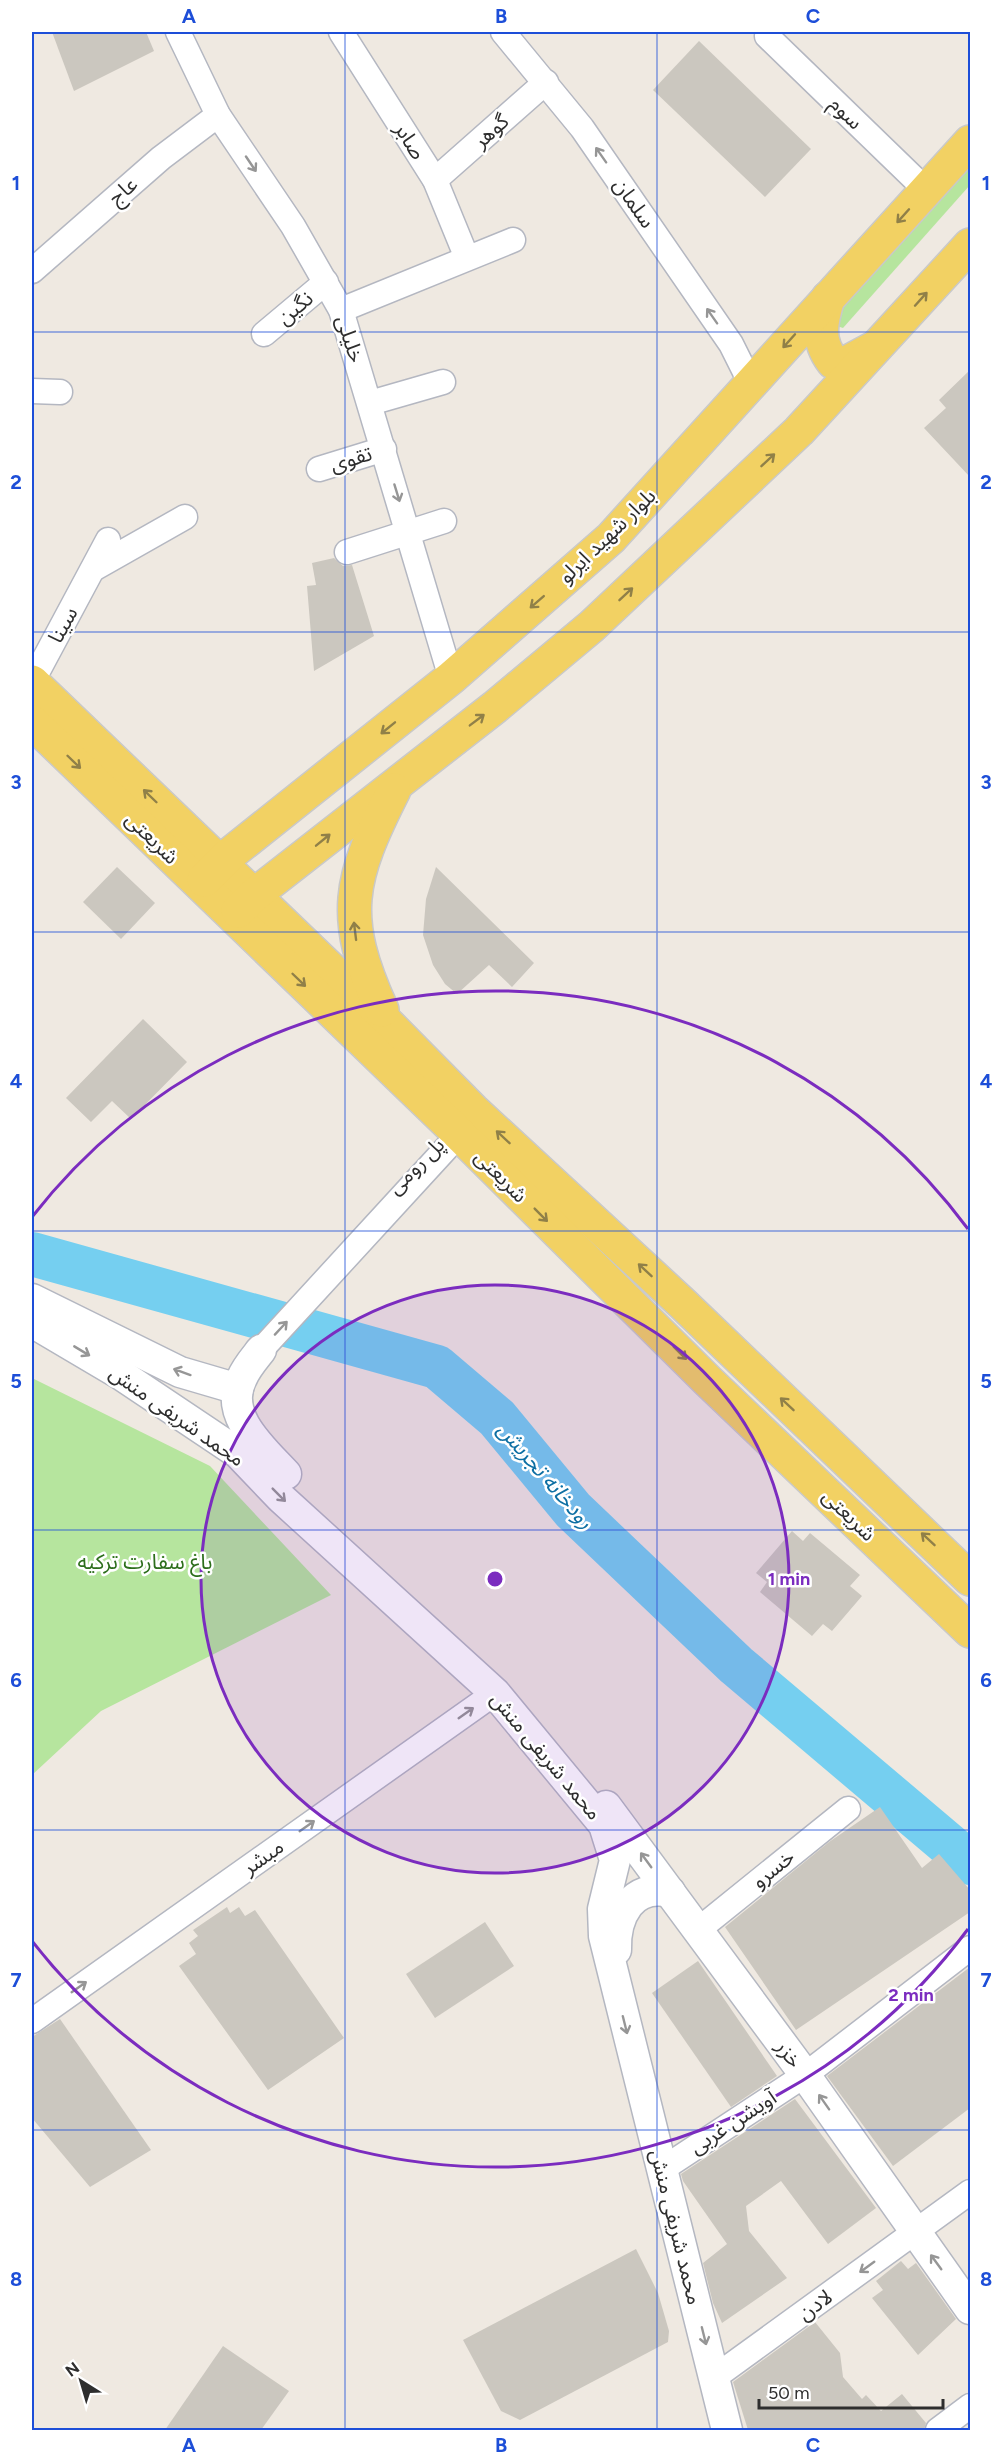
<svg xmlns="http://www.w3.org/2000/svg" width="1002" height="2462" font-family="Figtree,'Noto Sans Arabic',sans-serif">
<rect width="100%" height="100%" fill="#efe9e1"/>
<g fill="#b6e59e">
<path d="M970,157V185L843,328L834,325L829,309Z"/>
<path d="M32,1378L210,1466L331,1595L101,1711L32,1775Z"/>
</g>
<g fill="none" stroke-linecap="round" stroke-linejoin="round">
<path stroke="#75cff0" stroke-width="44" d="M32,1254L437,1367L497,1418L573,1510L736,1665L970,1863"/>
</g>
<g fill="#cbc7bf">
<path d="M52,32H146L154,51L74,91Z"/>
<path d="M699,41L811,149L765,197L653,90Z"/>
<path d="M970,370V477L924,428L946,408L939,400Z"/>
<path d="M334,558L343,566L352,565L374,636L314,671L307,586L316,585L312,563Z"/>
<path d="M117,867L155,903L121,939L83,902Z"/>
<path d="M436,867L534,963L512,987L489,965L457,994L445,984L433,965L423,935L426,899Z"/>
<path d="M143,1019L187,1062L131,1119L112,1101L91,1122L66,1098Z"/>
<path d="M792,1531L803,1541L810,1533L860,1575L850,1586L862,1596L832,1631L823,1624L812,1636L760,1592L767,1582L756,1573Z"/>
<path d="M880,1807L922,1868L939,1854L970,1890V1912L796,2030L725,1927L829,1842Z"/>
<path d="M227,1907L230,1913L239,1907L245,1916L255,1910L344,2038L268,2090L179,1966L196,1954L189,1943L198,1936L193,1930Z"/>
<path d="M485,1922L514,1966L435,2018L406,1974Z"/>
<path d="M698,1961L777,2076L731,2107L652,1993Z"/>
<path d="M970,1967V2108L893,2166L827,2076Z"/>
<path d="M60,2019L151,2150L90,2187L32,2118V2037Z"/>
<path d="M795,2099L876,2208L828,2244L781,2181L746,2206L749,2231L787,2278L722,2323L713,2303L703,2263L727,2244L683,2181L681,2174Z"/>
<path d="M636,2249L658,2293L669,2331L668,2342L520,2420L501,2411L463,2340Z"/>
<path d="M901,2261L908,2269L916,2263L956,2319L918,2355L872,2298L883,2290L876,2281Z"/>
<path d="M815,2322L840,2353L843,2377L862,2399L866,2395L881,2411L902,2394L926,2423L924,2430H748L733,2382Z"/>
<path d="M223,2346L289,2391L261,2430H165Z"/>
</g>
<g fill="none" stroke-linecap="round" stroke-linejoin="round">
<defs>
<g id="minor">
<path d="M178,32L218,115L293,226L341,310L451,678"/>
<path d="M341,32L435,180L467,258"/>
<path d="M503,32L582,128L731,344L751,384"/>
<path d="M767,36L926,190"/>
<path d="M435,180L546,82"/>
<path d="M32,271L161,158L218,115"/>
<path d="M341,310L513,240"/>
<path d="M264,334L326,282"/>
<path d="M32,391L60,392"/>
<path d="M370,403L443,382"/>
<path d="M319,469L384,449"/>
<path d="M347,552L444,521"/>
<path d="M95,568L185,517"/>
<path d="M32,682L108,540"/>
<path d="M261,1350L452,1142L455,1130"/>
<path d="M698,1930L848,1809"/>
<path d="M32,2021L495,1693"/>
<path d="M661,2170L805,2075L970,1948"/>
<path d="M715,2377L970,2192"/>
<path d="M938,2430L970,2406"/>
</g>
<g id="tertiary">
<path d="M32,1299L180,1372L238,1389"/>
<path d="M32,1322L120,1374L238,1453L281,1498L495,1693L604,1825L615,1860L603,1909L604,1936L727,2430"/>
<path d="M261,1350C254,1359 246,1368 242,1378C222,1415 264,1450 286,1474"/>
<path d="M606,1806L805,2075L970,2309"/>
<path d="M616,1950C615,1916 632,1883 670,1892"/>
</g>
<g id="primary">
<path d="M828,298C821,322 816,340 833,362L846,363L872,349"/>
<path d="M32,682L389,1025L473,1110L683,1304L970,1579"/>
<path d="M32,722L455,1130L707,1380L970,1631"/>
<path d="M204,880L230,854L451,678L611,538L970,142"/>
<path d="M238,911L253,896L495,707L592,626L799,431L970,245"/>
<path d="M382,1010C339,916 349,879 394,790"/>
</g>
</defs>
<use href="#minor" stroke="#b4b7c1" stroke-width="27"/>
<use href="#tertiary" stroke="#b4b7c1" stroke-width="33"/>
<use href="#primary" stroke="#c9c9c9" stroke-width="36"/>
<use href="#minor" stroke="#fff" stroke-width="24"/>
<use href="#tertiary" stroke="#fff" stroke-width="30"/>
<use href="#primary" stroke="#f2d163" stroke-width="33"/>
</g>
<defs><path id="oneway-shaft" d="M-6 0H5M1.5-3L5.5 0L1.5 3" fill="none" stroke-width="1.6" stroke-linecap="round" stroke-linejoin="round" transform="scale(1.5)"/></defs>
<g stroke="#969696">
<use href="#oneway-shaft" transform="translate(601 155) rotate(-125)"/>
<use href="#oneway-shaft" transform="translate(251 164) rotate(56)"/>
<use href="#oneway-shaft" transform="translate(712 316) rotate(-125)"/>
<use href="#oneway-shaft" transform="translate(397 493) rotate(73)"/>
<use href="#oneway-shaft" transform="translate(281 1328) rotate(-47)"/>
<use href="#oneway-shaft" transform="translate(82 1351) rotate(31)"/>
<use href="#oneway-shaft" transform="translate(182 1372) rotate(-160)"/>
<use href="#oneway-shaft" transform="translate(279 1495) rotate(45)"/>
<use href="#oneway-shaft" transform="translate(466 1713) rotate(-35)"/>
<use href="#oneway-shaft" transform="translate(307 1826) rotate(-35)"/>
<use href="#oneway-shaft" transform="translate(646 1860) rotate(-126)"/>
<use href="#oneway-shaft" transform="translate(79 1987) rotate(-35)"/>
<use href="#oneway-shaft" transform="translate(625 2025) rotate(76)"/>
<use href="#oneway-shaft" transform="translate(824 2102) rotate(-125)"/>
<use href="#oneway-shaft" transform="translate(936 2262) rotate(-126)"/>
<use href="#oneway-shaft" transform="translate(867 2267) rotate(144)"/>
<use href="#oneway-shaft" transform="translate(704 2336) rotate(76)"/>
</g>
<g stroke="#908048">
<use href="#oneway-shaft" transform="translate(903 216) rotate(132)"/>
<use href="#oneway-shaft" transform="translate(921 299) rotate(-48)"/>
<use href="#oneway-shaft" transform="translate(789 341) rotate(132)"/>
<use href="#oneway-shaft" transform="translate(768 460) rotate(-43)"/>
<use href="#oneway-shaft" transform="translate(626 594) rotate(-43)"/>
<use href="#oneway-shaft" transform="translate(537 602) rotate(139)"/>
<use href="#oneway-shaft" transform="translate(477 720) rotate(-37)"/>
<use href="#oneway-shaft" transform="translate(388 728) rotate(141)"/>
<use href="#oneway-shaft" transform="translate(74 762) rotate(44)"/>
<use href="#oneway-shaft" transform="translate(150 796) rotate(-136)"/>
<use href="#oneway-shaft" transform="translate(323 840) rotate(-39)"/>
<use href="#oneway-shaft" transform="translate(355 931) rotate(-97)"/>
<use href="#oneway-shaft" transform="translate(299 980) rotate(44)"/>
<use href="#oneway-shaft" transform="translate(503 1137) rotate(-137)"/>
<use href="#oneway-shaft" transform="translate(541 1215) rotate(45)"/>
<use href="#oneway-shaft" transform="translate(645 1270) rotate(-137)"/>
<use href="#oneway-shaft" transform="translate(680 1353) rotate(45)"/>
<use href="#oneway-shaft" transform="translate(787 1404) rotate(-137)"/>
<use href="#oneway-shaft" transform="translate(928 1539) rotate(-137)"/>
</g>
<path fill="none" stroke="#1d4ed8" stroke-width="1.5" stroke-opacity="0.55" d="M345,32V2430M657,32V2430M32,332H970M32,632H970M32,932H970M32,1231H970M32,1530H970M32,1830H970M32,2130H970"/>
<circle cx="495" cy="1579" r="294" fill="#7b2cbf" fill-opacity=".12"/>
<g fill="none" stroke="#7b2cbf" stroke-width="3">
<circle cx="495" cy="1579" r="294"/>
<path d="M968 1929A588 588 0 0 1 32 1941M32 1217A588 588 0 0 1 968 1229"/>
</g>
<g text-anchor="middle" stroke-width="5" stroke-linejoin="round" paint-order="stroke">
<g font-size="21" fill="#2e2e2e" stroke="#fff">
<text transform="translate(846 113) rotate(44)" y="7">سوم</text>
<text transform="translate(491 131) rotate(-42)" y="7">گوهر</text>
<text transform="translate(410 141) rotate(58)" y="7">صابر</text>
<text transform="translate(123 191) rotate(-41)" y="7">عاج</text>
<text transform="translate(634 203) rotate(55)" y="7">سلمان</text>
<text transform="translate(295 308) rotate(-40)" y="7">نگین</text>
<text transform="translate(350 339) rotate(72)" y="7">خلیلی</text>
<text transform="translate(351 459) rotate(-17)" y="7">تقوی</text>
<text transform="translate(607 536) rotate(-44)" y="7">بلوار شهید ایرلو</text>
<text transform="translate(63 625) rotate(-61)" y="7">سینا</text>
<text transform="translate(152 838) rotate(44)" y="7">شریعتی</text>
<text transform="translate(416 1166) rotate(-45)" y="7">پل رومی</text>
<text transform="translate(501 1176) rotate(45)" y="7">شریعتی</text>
<text transform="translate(177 1416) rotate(35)" y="7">محمد شریفی منش</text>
<text transform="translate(849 1515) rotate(44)" y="7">شریعتی</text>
<text transform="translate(546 1756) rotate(50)" y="7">محمد شریفی منش</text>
<text transform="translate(263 1857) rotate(-35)" y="7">مبشر</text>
<text transform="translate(773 1869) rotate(-39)" y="7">خسرو</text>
<text transform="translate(789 2054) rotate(54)" y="7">خزر</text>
<text transform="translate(733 2122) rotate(-33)" y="7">آویشن غربی</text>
<text transform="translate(676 2227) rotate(76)" y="7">محمد شریفی منش</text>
<text transform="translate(815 2305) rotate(-36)" y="7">لادن</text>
</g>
<g font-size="21" fill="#2c6e1b" stroke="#fff">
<text x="145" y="1569">باغ سفارت ترکیه</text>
</g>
<g font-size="22" font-style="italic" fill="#0d6fa3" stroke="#fff">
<text transform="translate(546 1475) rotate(49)" y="8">رودخانه تجریش</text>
</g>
</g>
<circle cx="495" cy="1579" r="9" fill="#7b2cbf" stroke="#fff" stroke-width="3"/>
<g font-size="18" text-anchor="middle" font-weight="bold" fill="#7b2cbf" stroke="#fff" stroke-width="5" stroke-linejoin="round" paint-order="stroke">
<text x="789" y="1585">1 min</text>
<text x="911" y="2001">2 min</text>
</g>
<rect width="1002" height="2462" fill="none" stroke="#ffffff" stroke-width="66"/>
<g transform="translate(81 2381) rotate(323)" stroke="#ffffff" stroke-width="4.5" paint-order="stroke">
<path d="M0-4.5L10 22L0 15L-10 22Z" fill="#2e2e2e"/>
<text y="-9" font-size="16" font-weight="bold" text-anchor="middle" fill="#2e2e2e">N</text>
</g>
<path d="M759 2399v9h184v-9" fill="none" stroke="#2e2e2e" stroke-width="3"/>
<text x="768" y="2399" font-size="18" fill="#2e2e2e" stroke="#ffffff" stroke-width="4.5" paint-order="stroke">50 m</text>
<rect x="33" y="33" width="936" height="2396" fill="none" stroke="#1d4ed8" stroke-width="2"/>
<g font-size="20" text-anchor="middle" font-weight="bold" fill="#1d4ed8">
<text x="189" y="23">A</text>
<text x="501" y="23">B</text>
<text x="813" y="23">C</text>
<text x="16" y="190">1</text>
<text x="986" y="190">1</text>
<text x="16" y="489">2</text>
<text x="986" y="489">2</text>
<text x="16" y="789">3</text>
<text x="986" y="789">3</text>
<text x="16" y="1088">4</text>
<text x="986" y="1088">4</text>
<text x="16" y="1388">5</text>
<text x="986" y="1388">5</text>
<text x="16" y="1687">6</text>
<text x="986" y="1687">6</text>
<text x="16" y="1987">7</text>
<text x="986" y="1987">7</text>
<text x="16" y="2286">8</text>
<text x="986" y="2286">8</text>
<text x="189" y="2452">A</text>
<text x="501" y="2452">B</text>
<text x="813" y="2452">C</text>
</g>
</svg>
